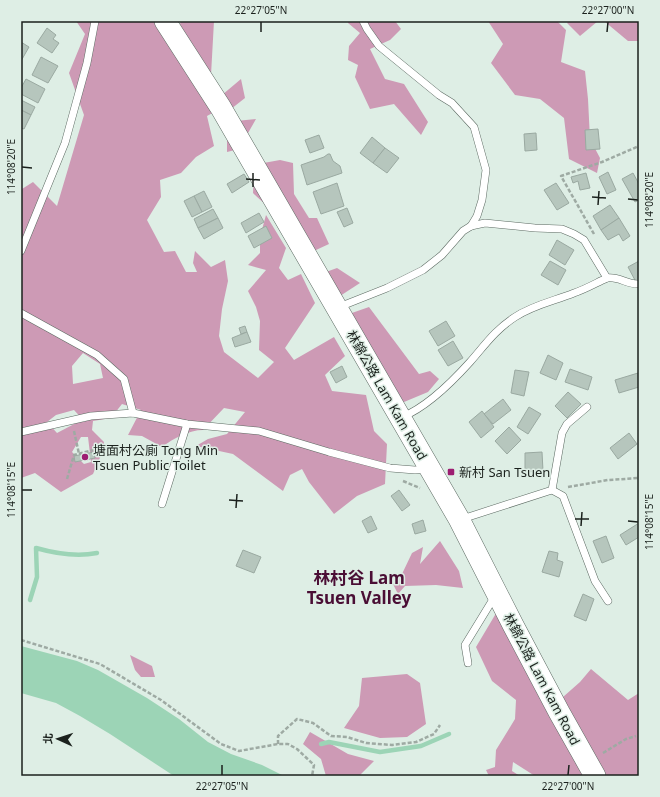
<svg xmlns="http://www.w3.org/2000/svg" width="660" height="797" font-family="'Noto Sans','Noto Sans TC',sans-serif">
<rect width="100%" height="100%" fill="#deeee5"/>
<g fill="#cd9ab5" fill-rule="evenodd">
<path d="M76,21H154L170,46L174,42L181,21H214L211,75L222,95L241,79L245,98L231,109L236,121L256,119L239,149L227,152V126L218,110L207,116L214,146L196,157L181,173L160,180L161,197L147,220L164,252L175,251L186,272H197L193,263L195,251L211,267L225,260L228,281L222,309L219,336L224,352L258,378L274,362L259,350L260,321L256,307L248,291L266,270L248,265L260,253V237L266,215L286,248L279,268L288,280L301,274L315,303L285,348L294,360L334,337L345,356L325,375L332,391L366,395L374,431L387,444L385,484L357,496L334,514L309,482L302,469L290,475L283,491L233,454L196,446L208,439L227,434L245,412L224,408L203,430C189,430 174,438 162,447L142,436L128,435L141,410L122,404L111,418L93,421L92,430L104,442L102,453L93,474L61,492L35,473L21,478V193L22,189L33,182L57,206L84,115L69,73L85,34ZM83,353L100,364L103,378L73,384L72,366ZM74,410L85,422H78L57,433L47,422L56,415ZM81,437H88L91,462L84,464L72,452Z"/>
<path d="M348,21H395L401,29L390,40L370,49L385,79L404,84L428,122L421,135L394,104L370,109L355,77L358,65L348,60L349,46L360,33L348,23Z"/>
<path d="M488,21H557L566,30L561,62L585,71L588,99L590,139L600,158L597,173L569,159L564,118L540,99L515,95L491,63L503,44Z"/>
<path d="M569,21H598L580,36L567,23Z"/>
<path d="M604,21H639V41H628Z"/>
<path d="M280,160L293,163L294,194L309,218H317L329,244L316,250H290C288,239 286,227 279,217C273,209 261,202 253,193L254,175L258,164Z"/>
<path d="M337,268L360,283L340,296L326,272Z"/>
<path d="M369,307L419,374L430,371L439,379L428,392L404,402L394,398L349,314Z"/>
<path d="M440,541L459,571L463,588L436,585L405,586L398,594L393,584L402,574L412,553L423,547L420,564Z"/>
<path d="M498,610L535,678L563,697L580,682L591,669L628,700L639,693V776H535L513,762L512,771L520,776H489L486,770L495,767L496,750L515,719L516,700L492,681L476,647Z"/>
<path d="M130,655L152,666L155,677H141L135,670Z"/>
<path d="M407,674L420,683L426,724L407,737L380,738L344,728L359,706L362,678Z"/>
<path d="M310,732L348,754L374,761L359,776H326L321,759L303,744Z"/>
</g>
<path fill="#9cd4b6" d="M21,646L77,661L98,670L147,698L179,719L208,742L231,754L262,765L284,776H174L110,734L80,716L56,703L21,693Z"/>
<g fill="none" stroke-linecap="round" stroke-linejoin="round">
<g stroke="#9cd4b6" stroke-width="4.5">
<path d="M30,600L37,577L36,548C57,554 76,557 97,553"/>
<path d="M321,744L329,742L380,752L421,746L449,734"/>
</g>
</g>
<g fill="#b6c6bd" stroke="#9aa9a1">
<path d="M47,28L56,35L53,39L59,43L52,53L37,43Z"/>
<path d="M21,42L29,47L21,61Z"/>
<path d="M41,57L58,66L48,83L32,75Z"/>
<path d="M26,79L45,89L38,103L21,94V88Z"/>
<path d="M21,100L35,107L31,115L21,110Z"/>
<path d="M21,110L31,115L24,129L21,128Z"/>
<path d="M598,129L600,149L586,150L585,130Z"/>
<path d="M536,133L537,150L525,151L524,134Z"/>
<path d="M319,135L324,148L310,153L305,140Z"/>
<path d="M372,137L385,148L373,163L360,153Z"/>
<path d="M385,148L399,158L387,173L373,163Z"/>
<path d="M328,154H330L333,161L340,166L342,173L307,185L301,165L324,157Z"/>
<path d="M608,172L616,190L607,194L599,177Z"/>
<path d="M586,173L590,188L580,190L578,181L573,183L571,177Z"/>
<path d="M633,173L639,184V200L635,202L622,179Z"/>
<path d="M244,174L249,182L232,193L227,184Z"/>
<path d="M337,183L344,206L321,214L313,192Z"/>
<path d="M556,183L569,203L557,210L544,190Z"/>
<path d="M204,191L212,207L202,212L194,196Z"/>
<path d="M194,196L202,212L192,217L184,201Z"/>
<path d="M610,205L619,218L601,230L593,216Z"/>
<path d="M347,208L353,223L344,227L337,212Z"/>
<path d="M213,209L218,218L198,228L194,219Z"/>
<path d="M259,213L264,222L246,233L241,223Z"/>
<path d="M218,218L223,228L204,239L198,228Z"/>
<path d="M619,218L630,236L623,241L619,234L608,240L601,230Z"/>
<path d="M266,226L272,238L254,248L248,236Z"/>
<path d="M557,240L574,250L565,265L549,255Z"/>
<path d="M550,261L566,270L558,285L541,275Z"/>
<path d="M639,261V280L636,282L628,267Z"/>
<path d="M446,321L455,336L438,346L429,331Z"/>
<path d="M245,326L247,332L241,334L239,328Z"/>
<path d="M247,332L251,342L235,347L232,338Z"/>
<path d="M453,341L463,358L448,366L438,350Z"/>
<path d="M548,355L563,363L556,380L540,373Z"/>
<path d="M342,366L347,377L336,383L330,372Z"/>
<path d="M570,369L592,377L588,390L565,382Z"/>
<path d="M515,370L529,372L524,396L511,393Z"/>
<path d="M638,373L639,387L619,393L615,380Z"/>
<path d="M568,392L581,404L567,418L555,406Z"/>
<path d="M503,399L511,410L493,424L484,414Z"/>
<path d="M529,407L541,414L528,434L517,427Z"/>
<path d="M482,411L494,427L481,438L469,422Z"/>
<path d="M509,427L521,440L507,454L495,441Z"/>
<path d="M629,433L637,444L618,459L610,448Z"/>
<path d="M94,452L95,458L75,462L74,456Z"/>
<path d="M542,452L543,471L525,472V453Z"/>
<path d="M399,490L410,505L402,511L391,496Z"/>
<path d="M371,516L377,529L368,533L362,521Z"/>
<path d="M423,520L426,531L415,534L412,524Z"/>
<path d="M639,523V537L626,545L620,535Z"/>
<path d="M606,536L614,558L602,563L593,541Z"/>
<path d="M243,550L261,557L254,573L236,566Z"/>
<path d="M549,551L558,553L557,560L563,562L559,577L542,572Z"/>
<path d="M583,594L594,599L586,621L574,616Z"/>
</g>
<g fill="none" stroke-linecap="round" stroke-linejoin="round">
<defs>
<g id="lane">
<path d="M363,21L367,29L379,46L439,95L452,103L474,127L486,170L482,200L477,216L471,226"/>
<path d="M21,251L65,143L87,63L95,21"/>
<path d="M339,307L387,288L423,270L442,255L463,231L471,226L485,223L535,228L562,229L574,234L584,240L607,278"/>
<path d="M21,313L97,355L124,379L133,413"/>
<path d="M402,417C427,407 452,382 470,362C485,345 495,330 515,317C533,305 554,301 574,293C586,289 596,283 607,278C619,276 627,285 639,284"/>
<path d="M21,432L91,416L133,413L187,424L259,431L329,452L390,468L415,470L428,469"/>
<path d="M552,490L563,496L595,581L608,601"/>
<path d="M162,504L187,424"/>
<path d="M462,519L552,490L562,433L567,424L587,407"/>
<path d="M468,663L465,645L495,596"/>
</g>
<path id="secondary" d="M165,21L221,108L459,519L513,625L559,712L595,776"/>
</defs>
<use href="#lane" stroke="#5c6a62" stroke-width="8"/>
<use href="#secondary" stroke="#5c6a62" stroke-width="22"/>
<g stroke="#9eaaa3" stroke-width="2.5" stroke-dasharray="4 2" stroke-linecap="butt">
<path d="M594,234L561,176L602,162L639,146"/>
<path d="M74,431L79,454"/>
<path d="M67,479L74,455L93,450"/>
<path d="M403,481L420,488"/>
<path d="M568,487L608,480L639,478"/>
<path d="M21,640L100,664L161,700L221,744L239,751L278,744H288L297,749L314,765L312,776"/>
<path d="M278,744V736L297,719L313,723L331,736L347,737L366,743L392,745L416,742L434,734L440,725"/>
<path d="M603,753L626,739L636,736"/>
</g>
<use href="#lane" stroke="#fff" stroke-width="7"/>
<use href="#secondary" stroke="#fff" stroke-width="21"/>
</g>
<path fill="none" stroke="#1b211d" stroke-width="1.5" d="M261,32V22M607,32L608,22M22,167L32,168M246,179L260,180M253,187V173M592,197L606,198M628,199L638,200M598,205L599,191M22,490H32M229,500L243,501M236,508L237,494M575,519H589M628,521L638,522M581,526L582,512M222,775V765M568,775L569,765"/>
<g fill="#9d1e72" stroke="#deeee5" stroke-width="1.5">
<circle cx="85" cy="457" r="4"/>
<rect x="447" y="468" width="8" height="8" rx="2"/>
</g>
<g text-anchor="middle" stroke-width="3" stroke-linejoin="round" paint-order="stroke">
<g font-size="13" fill="#1b211d" stroke="#deeee5">
<text transform="translate(387 395) rotate(60)" y="5">林錦公路 Lam Kam Road</text>
<text transform="translate(542 679) rotate(62)" y="5">林錦公路 Lam Kam Road</text>
</g>
<g font-size="13" fill="#1b211d" stroke="#deeee5" text-anchor="start">
<text x="93" y="455">塘面村公廁 Tong Min<tspan x="93" dy="15">Tsuen Public Toilet</tspan></text>
<text x="459" y="477">新村 San Tsuen</text>
</g>
<g font-size="17" font-weight="bold" fill="#4a0e35" stroke="#deeee5">
<text x="359" y="584">林村谷 Lam<tspan x="359" dy="20">Tsuen Valley</tspan></text>
</g>
</g>
<rect width="660" height="797" fill="none" stroke="#deeee5" stroke-width="44"/>
<g transform="translate(58 739) rotate(273)" stroke="#deeee5" stroke-width="3" paint-order="stroke">
<path d="M0-3L7 15L0 10L-7 15Z" fill="#1b211d"/>
<text y="-6" font-size="11" font-weight="bold" text-anchor="middle" fill="#1b211d">北</text>
</g>
<rect x="22" y="22" width="616" height="753" fill="none" stroke="#1b211d" stroke-width="1.5"/>
<g font-size="10" text-anchor="middle" fill="#1b211d">
<text x="261" y="14">22°27'05"N</text>
<text x="608" y="14">22°27'00"N</text>
<text transform="translate(11 167) rotate(-90)" y="4">114°08'20"E</text>
<text transform="translate(649 200) rotate(-90)" y="4">114°08'20"E</text>
<text transform="translate(11 490) rotate(-90)" y="4">114°08'15"E</text>
<text transform="translate(649 522) rotate(-90)" y="4">114°08'15"E</text>
<text x="222" y="790">22°27'05"N</text>
<text x="568" y="790">22°27'00"N</text>
</g>
</svg>
